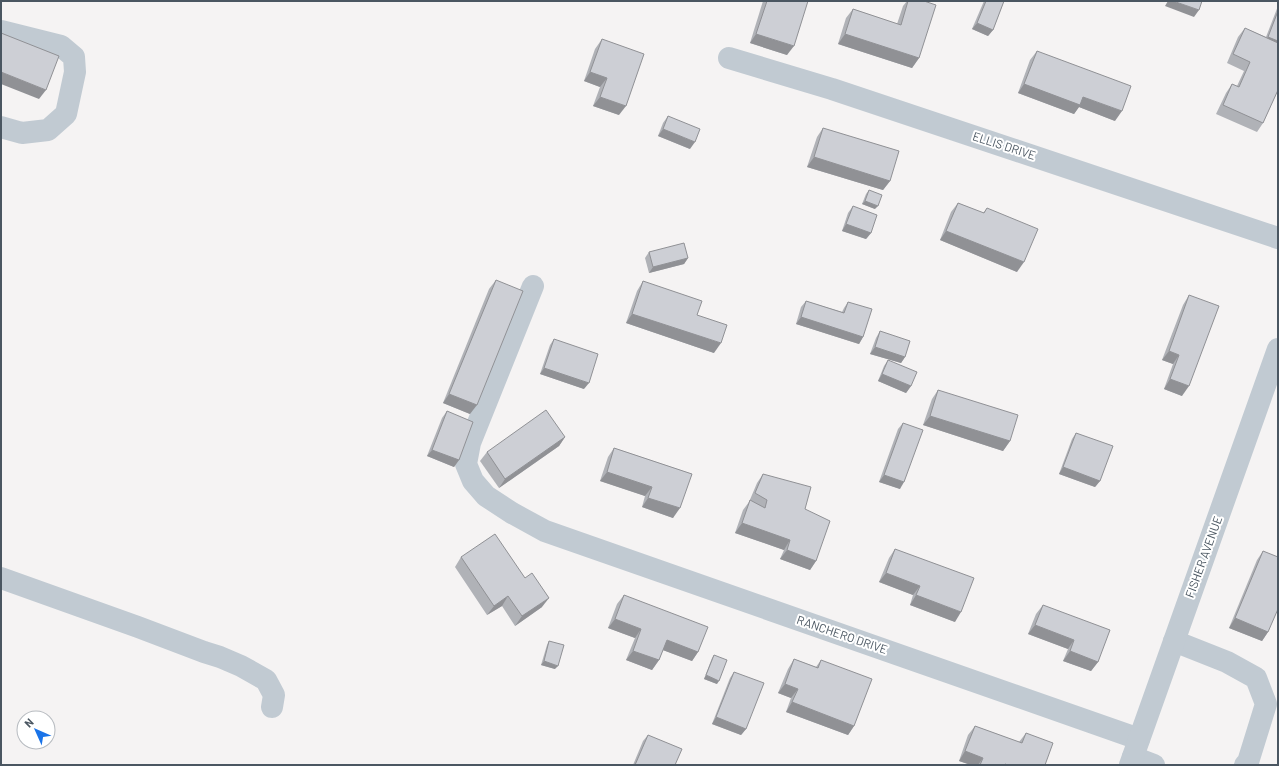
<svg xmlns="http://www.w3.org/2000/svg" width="1279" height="766" font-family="Barlow,sans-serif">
<rect width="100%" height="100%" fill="#f5f3f3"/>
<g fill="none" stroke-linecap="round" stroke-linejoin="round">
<g stroke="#c1cad2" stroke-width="22">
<path d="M1,31L61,46L74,57L75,72L66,114L48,130L22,133L1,127"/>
<path d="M729,58L832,89L1278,238"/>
<path d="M533,286L470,443L466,464L473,481L486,496L512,513L545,531L1139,739"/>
<path d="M1,578L138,627L204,652L220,657L241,666L266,680L274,695L272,707"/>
<path d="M1174,641L1227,662L1256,678L1266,704L1248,762L1245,765"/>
<path d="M1133,757L1154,765"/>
<path d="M1130,765L1278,349"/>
</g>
</g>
<g fill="#b0b2b7">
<path d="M763,1H808L787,55L750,43Z"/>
<path d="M907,1H924L919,58L912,68L838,44L846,18L853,9L897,24L903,6Z"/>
<path d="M984,1H1004L993,30L988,36L972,29Z"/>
<path d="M1278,6V90L1263,123L1257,132L1216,114L1226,93L1232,84L1237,86L1244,71L1227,63L1238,37L1245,28L1266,37Z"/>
<path d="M602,39L619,115L593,106L600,87L584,81L595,49Z"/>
<path d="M1037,51L1115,121L1079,107L1074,114L1018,93L1030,60Z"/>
<path d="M668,116L690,149L658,136L663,123Z"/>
<path d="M823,128L890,181L883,190L807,167L817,137Z"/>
<path d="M869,190L875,209L862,204L866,194Z"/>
<path d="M958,203L983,213L987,208L1017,272L940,240L951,212Z"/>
<path d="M853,206L871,233L866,239L842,231L848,213Z"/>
<path d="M649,252L688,258L684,264L649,273L645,258Z"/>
<path d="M496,280L470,414L443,403L489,289Z"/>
<path d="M643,281L697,315L714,353L626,323L637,291Z"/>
<path d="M1189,295L1182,396L1164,389L1173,364L1162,360L1183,305Z"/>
<path d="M806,301L842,312L844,308L848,302L863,337L859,344L796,324L801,307Z"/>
<path d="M880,331L905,357L901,363L870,354L876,338Z"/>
<path d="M554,339L584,389L540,374L550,345Z"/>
<path d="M888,360L911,386L906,393L878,381L884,366Z"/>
<path d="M938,390L1010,441L1003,451L923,425L932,399Z"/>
<path d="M447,411L459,460L454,467L427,456L442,418Z"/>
<path d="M903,423L900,489L879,482L898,429Z"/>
<path d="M1076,433L1100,481L1095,487L1059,474L1072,439Z"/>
<path d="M565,437L559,446L499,488L480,461L487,452Z"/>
<path d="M614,448L692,474L673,518L642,507L645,496L600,481L608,457Z"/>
<path d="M763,474L805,509L816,561L810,570L780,559L784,550L735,533L743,510L749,502L757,483Z"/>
<path d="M895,549L955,622L910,605L913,595L879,582L889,558Z"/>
<path d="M1263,551L1268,632L1262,641L1229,628L1257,560Z"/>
<path d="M461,557L542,607L515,626L502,606L487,615L455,567Z"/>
<path d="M624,595L698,652L692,661L663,650L659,660L652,670L626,660L635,638L608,628L617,604Z"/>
<path d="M1043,605L1098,662L1091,671L1063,661L1068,649L1028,634L1036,614Z"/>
<path d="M549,641L555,669L541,665L547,645Z"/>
<path d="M714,655L717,684L704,679L712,658Z"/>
<path d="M794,659L816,667L821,660L854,726L848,735L786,712L791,698L778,693L788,669Z"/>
<path d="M734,672L746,729L741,735L712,724L730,678Z"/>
<path d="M975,726L1019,742L1026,733L1045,765H971L959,761L968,735Z"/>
<path d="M648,735L675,765H633L643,741Z"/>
</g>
<g fill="#909195">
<path d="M1168,1H1173L1199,10L1194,17L1165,6Z"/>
<path d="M977,23L993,30L988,36L972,29Z"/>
<path d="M756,34L794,46L787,55L750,43Z"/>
<path d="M845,34L919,58L912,68L838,44Z"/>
<path d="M1268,37L1278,41V49L1264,43Z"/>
<path d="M1,72L46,90L39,99L1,84Z"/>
<path d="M590,72L607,78L600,87L584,81Z"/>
<path d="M1024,84L1083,97L1122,111L1115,121L1079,107L1074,114L1018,93Z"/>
<path d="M600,97L626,106L619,115L593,106Z"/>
<path d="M663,129L695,142L690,149L658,136Z"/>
<path d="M814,157L890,181L883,190L807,167Z"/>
<path d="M865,201L878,206L875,209L862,204Z"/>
<path d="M846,224L871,233L866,239L842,231Z"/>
<path d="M946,231L1024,262L1017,272L940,240Z"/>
<path d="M688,258L684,264L649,273L653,267Z"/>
<path d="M632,314L721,343L714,353L626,323Z"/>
<path d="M801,317L863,337L859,344L796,324Z"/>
<path d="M875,347L905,357L901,363L870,354Z"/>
<path d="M1169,351L1179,355L1173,364L1162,360Z"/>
<path d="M544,368L589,383L584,389L540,374Z"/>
<path d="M882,374L911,386L906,393L878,381Z"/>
<path d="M1170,379L1189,386L1182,396L1164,389Z"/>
<path d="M449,394L477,405L470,414L443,403Z"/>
<path d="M930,416L1010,441L1003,451L923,425Z"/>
<path d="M565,437L559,446L499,488L505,479Z"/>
<path d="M432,450L459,460L454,467L427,456Z"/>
<path d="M1063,467L1100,481L1095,487L1059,474Z"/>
<path d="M607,472L652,487L645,496L600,481Z"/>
<path d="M884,475L904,482L900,489L879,482Z"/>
<path d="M648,498L680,508L673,518L642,507Z"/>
<path d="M742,523L790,540L784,550L735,533Z"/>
<path d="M787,550L816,561L810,570L780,559Z"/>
<path d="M886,573L920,586L913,595L879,582Z"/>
<path d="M916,595L961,612L955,622L910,605Z"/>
<path d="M508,596L502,606L487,615L494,606Z"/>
<path d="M549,598L542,607L515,626L522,616Z"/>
<path d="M1235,618L1268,632L1262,641L1229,628Z"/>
<path d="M615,619L641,629L635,638L608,628Z"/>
<path d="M1035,625L1074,640L1068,649L1028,634Z"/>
<path d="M667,640L698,652L692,661L660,649Z"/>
<path d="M633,651L659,660L652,670L626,660Z"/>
<path d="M1070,651L1098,662L1091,671L1063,661Z"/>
<path d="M544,661L558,666L555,669L541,665Z"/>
<path d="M706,675L719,681L717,684L704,679Z"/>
<path d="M785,684L798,689L791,698L778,693Z"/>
<path d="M792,702L854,726L848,735L786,712Z"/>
<path d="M716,717L746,729L741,735L712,724Z"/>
<path d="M965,751L983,758L978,765H971L959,761Z"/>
</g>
<g fill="#cdcfd5" stroke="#909195">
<path d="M767,1H808L794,46L756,34Z"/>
<path d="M908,1H924L936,5L919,58L845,34L853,9L901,25Z"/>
<path d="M986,1H1004L993,30L977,23Z"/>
<path d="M1173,1H1202L1199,10Z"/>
<path d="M1278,11V41L1268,37Z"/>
<path d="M1245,28L1278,43V90L1263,123L1223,105L1232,84L1239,87L1250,62L1233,54Z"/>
<path d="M1,33L59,56L46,90L1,72Z"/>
<path d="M602,39L644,54L626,106L600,97L607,78L590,72Z"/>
<path d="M1037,51L1131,86L1122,111L1083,97L1080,105L1024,84Z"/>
<path d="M668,116L700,129L695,142L663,129Z"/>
<path d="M823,128L899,151L890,181L814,157Z"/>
<path d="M869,190L882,195L878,206L865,201Z"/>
<path d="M958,203L984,213L987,208L1038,229L1024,262L946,231Z"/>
<path d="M853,206L877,215L871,233L846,224Z"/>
<path d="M684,243L688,258L653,267L649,252Z"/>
<path d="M496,280L523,291L477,405L449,394Z"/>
<path d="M643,281L702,301L697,315L727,325L721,343L632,314Z"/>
<path d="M1189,295L1219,306L1189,386L1170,379L1179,355L1169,351Z"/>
<path d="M806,301L844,313L848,302L872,309L863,337L801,317Z"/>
<path d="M880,331L910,341L905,357L875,347Z"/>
<path d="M554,339L598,354L589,383L544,368Z"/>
<path d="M888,360L917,372L911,386L882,374Z"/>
<path d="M938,390L1018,415L1010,441L930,416Z"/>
<path d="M546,410L565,437L505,479L487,452Z"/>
<path d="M447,411L473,422L459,460L432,450Z"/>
<path d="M903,423L923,430L904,482L884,475Z"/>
<path d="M1076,433L1113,446L1100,481L1063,467Z"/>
<path d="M614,448L692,474L680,508L648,498L652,487L607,472Z"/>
<path d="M763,474L811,487L805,509L830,521L816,561L787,550L790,540L742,523L750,500L765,508L767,500L755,493Z"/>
<path d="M495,534L525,578L532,573L549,598L522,616L508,596L494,606L461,557Z"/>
<path d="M895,549L974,578L961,612L916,595L920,586L886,573Z"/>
<path d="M1263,551L1278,557V609L1268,632L1235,618Z"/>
<path d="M624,595L708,627L698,652L667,640L659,660L633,651L641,629L615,619Z"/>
<path d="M1043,605L1110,630L1098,662L1070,651L1074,640L1035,625Z"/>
<path d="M549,641L564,645L558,666L544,661Z"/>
<path d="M714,655L727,660L719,681L706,675Z"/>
<path d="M794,659L818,668L821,660L872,679L854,726L792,702L798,689L785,684Z"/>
<path d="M734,672L764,683L746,729L716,717Z"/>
<path d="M975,726L1022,743L1026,733L1053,743L1045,765H1008L1005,764V765H980L983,758L965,751Z"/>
<path d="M648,735L682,749L675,765H635Z"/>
</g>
<g text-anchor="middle" stroke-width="4" stroke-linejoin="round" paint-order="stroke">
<g font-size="12" fill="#4a5661" stroke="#fff">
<text transform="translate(1004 146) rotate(18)" y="4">ELLIS DRIVE</text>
<text transform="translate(1204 557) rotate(-70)" y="4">FISHER AVENUE</text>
<text transform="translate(842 635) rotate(19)" y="4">RANCHERO DRIVE</text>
</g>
</g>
<rect width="1279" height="766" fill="none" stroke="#4a5661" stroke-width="4"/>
<g transform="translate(36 730) rotate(315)"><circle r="19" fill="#ffffff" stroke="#b7bbc0"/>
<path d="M0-3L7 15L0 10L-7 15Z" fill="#1a73e8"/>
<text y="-6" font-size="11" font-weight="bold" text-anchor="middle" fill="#4a5661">N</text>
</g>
</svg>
